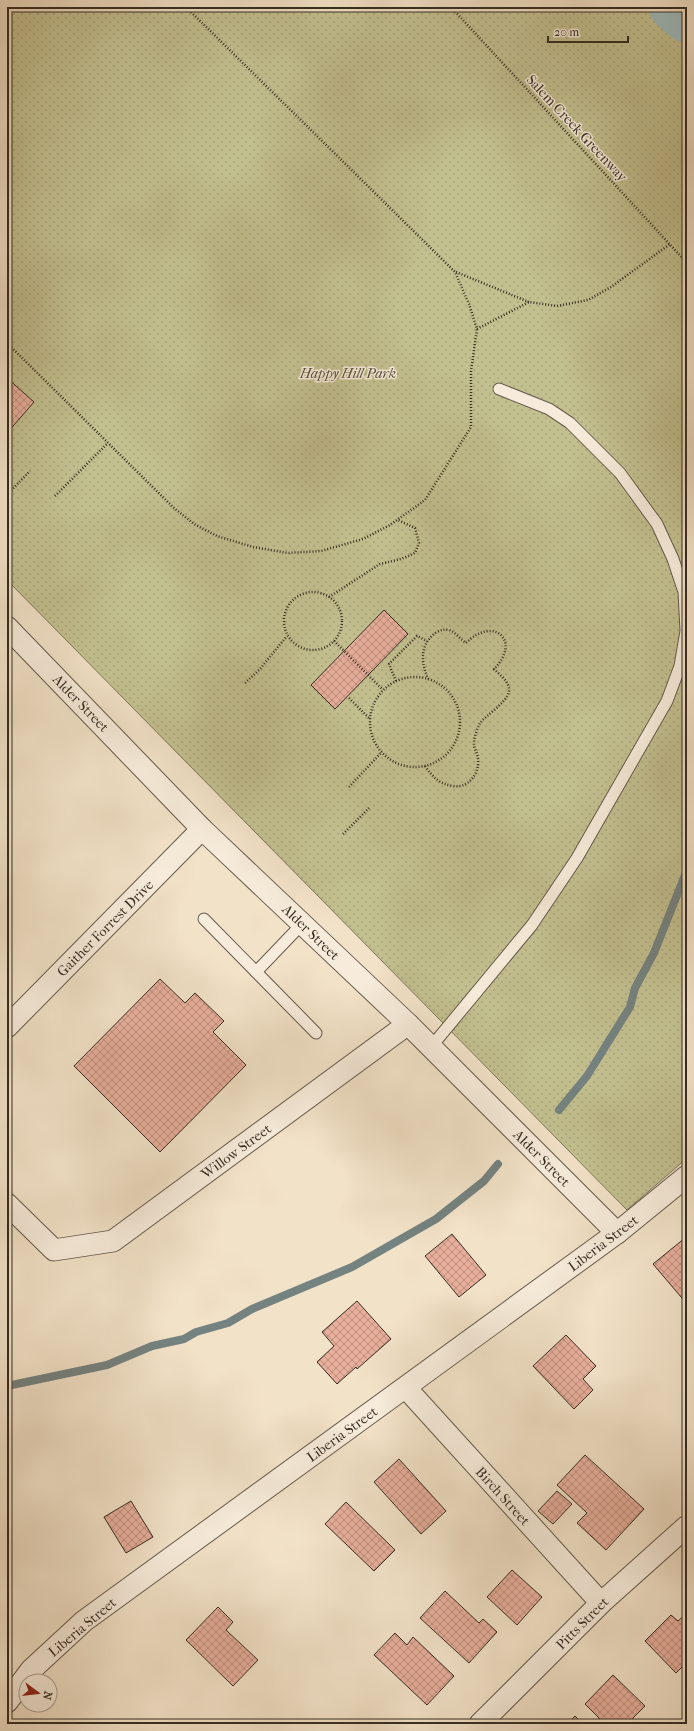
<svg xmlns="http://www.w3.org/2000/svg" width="694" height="1731" font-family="'IM FELL French Canon',serif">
<defs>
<pattern id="park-dots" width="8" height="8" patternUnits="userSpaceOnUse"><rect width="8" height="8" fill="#c3c090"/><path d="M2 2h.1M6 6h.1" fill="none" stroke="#a8a57c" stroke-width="1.8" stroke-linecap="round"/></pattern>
<pattern id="building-cross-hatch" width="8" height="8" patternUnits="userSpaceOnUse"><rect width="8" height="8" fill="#e7ae9b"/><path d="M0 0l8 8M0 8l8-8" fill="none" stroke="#bc8e7e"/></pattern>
</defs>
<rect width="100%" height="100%" fill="#f2e2c8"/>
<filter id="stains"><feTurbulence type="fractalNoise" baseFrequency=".005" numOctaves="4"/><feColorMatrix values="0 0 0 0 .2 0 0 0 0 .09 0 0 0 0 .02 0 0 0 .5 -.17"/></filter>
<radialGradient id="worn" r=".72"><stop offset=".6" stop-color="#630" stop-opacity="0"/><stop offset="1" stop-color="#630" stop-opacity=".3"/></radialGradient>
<path fill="url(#park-dots)" stroke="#7c765a" d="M7,7H685L687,9V1158L627,1210L7,580Z"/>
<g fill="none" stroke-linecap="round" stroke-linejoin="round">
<g stroke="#748280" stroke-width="8">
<path d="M559,1110L587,1076L630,1007L635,988L654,953L687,870"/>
<path d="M7,1386L107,1365L152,1346L184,1339L196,1332L228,1323L252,1309L352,1267L436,1219L484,1181L498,1164"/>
</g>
<path stroke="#9ebcbe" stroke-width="48" d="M673,7L687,19"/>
</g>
<g fill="url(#building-cross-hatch)" stroke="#362c23">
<path d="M7,378L34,402L7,433Z"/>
<path d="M384,610L408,634L335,709L311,685Z"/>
<path d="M160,979L185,1003L195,993L224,1021L213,1032L246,1065L160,1152L74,1066Z"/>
<path d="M452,1234L486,1275L459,1297L425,1256Z"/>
<path d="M685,1238L687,1240V1304L653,1264Z"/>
<path d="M357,1301L391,1339L357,1369L356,1367L337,1384L317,1362L334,1346L322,1332Z"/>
<path d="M566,1335L596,1366L583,1379L593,1390L574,1409L533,1366Z"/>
<path d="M585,1455L644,1509L606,1550L577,1523L587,1513L557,1485Z"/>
<path d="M399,1459L446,1511L421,1534L374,1482Z"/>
<path d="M557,1491L572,1504L553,1524L538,1511Z"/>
<path d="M131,1501L153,1537L126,1553L104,1517Z"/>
<path d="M346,1502L395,1550L374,1571L325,1524Z"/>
<path d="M512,1570L542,1597L517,1625L487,1597Z"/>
<path d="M445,1591L479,1623L483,1619L497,1632L469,1663L420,1618Z"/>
<path d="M218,1607L233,1622L226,1630L258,1660L233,1686L186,1640Z"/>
<path d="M687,1613V1662L676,1673L645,1641L671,1615L678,1621Z"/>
<path d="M395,1633L407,1645L413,1637L454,1676L427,1705L374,1655Z"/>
<path d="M613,1675L645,1706L627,1724H605L585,1704Z"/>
<path d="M575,1716L583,1724H567Z"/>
</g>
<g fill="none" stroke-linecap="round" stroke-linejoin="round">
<defs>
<g id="service">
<path d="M204,919L316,1033"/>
<path d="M256,972L302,924"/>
<path d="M431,1047L532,925L577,858L667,701L680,666L686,631L684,592L673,559L657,524L620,473L570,423L549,409L499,389"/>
</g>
<g id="minor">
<path d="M7,627L202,829L408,1024L617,1233"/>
<path d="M7,1027L202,829"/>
<path d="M7,1204L54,1250L113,1241L408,1024"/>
<path d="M406,1388L601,1603"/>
<path d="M7,1702L31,1670L84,1621L617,1233L687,1176"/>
<path d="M480,1724L601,1603L687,1526"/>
</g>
</defs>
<use href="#service" stroke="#655a4c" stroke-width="13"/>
<use href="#minor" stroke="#655a4c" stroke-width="23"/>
<g stroke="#362c23" stroke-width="2.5" stroke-dasharray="1 2" stroke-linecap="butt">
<path d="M451,7L687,263"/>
<path d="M456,272L529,302"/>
<path d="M477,329L529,302L557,306L588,300L611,287L670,244"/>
<path d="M7,343L174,508L194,524L217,536L253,547L288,553L321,551L363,539L390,525L425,500L471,427V371L477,329L469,304L455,272L186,7"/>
<path d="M7,495L30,471"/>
<path d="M55,496L108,443"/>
<circle cx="313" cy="621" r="29"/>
<path d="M329,597L380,564L401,559L415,553L419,543L415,528L398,520"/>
<path d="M334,641L382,689"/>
<circle cx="415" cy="722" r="45"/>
<path d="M396,681L389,664L417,636L427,641"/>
<path d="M245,683L260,669L287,636"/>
<path d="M349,698L370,719"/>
<path d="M425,766C433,777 439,784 453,786C468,789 480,773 478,759C478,754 474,749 474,744C474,737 477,729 480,723C487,714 507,703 509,691C510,682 500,675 494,669C522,641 494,615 466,643C460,639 455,632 449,630C444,629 441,630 437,632C419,644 421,662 428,679"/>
<path d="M349,787L382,752"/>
<path d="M343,834L369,808"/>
</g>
<use href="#service" stroke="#f7ecdb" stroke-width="11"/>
<use href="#minor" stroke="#f7ecdb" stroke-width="21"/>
</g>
<g text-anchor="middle" stroke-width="3" stroke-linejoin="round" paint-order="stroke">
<g font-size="14" fill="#362c23" stroke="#f7ecdb">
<text transform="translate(577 128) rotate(47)" y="5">Salem Creek Greenway</text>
<text transform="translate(81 703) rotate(46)" y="5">Alder Street</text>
<text transform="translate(105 928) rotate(-45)" y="5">Gaither Forrest Drive</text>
<text transform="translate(311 932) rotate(44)" y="5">Alder Street</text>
<text transform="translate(236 1151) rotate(-36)" y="5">Willow Street</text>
<text transform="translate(542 1158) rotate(45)" y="5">Alder Street</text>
<text transform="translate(603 1243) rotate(-37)" y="5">Liberia Street</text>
<text transform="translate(342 1434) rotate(-36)" y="5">Liberia Street</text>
<text transform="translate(503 1496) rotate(48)" y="5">Birch Street</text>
<text transform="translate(582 1623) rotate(-45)" y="5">Pitts Street</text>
<text transform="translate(82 1627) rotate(-40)" y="5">Liberia Street</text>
</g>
<g font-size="14" font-style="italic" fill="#59513e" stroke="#f7ecdb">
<text x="348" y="378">Happy Hill Park</text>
</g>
</g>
<rect width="694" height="1731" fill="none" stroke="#f2e2c8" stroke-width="24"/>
<rect x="8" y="8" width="678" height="1715" fill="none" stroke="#362c23" stroke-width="2"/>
<rect x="12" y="12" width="670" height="1707" fill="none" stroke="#362c23"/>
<g transform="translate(38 1693) rotate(105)"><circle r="19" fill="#f7ecdb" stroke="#aa9f91"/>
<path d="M0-3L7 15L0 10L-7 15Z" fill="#8f2418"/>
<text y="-6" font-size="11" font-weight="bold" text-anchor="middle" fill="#362c23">N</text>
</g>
<path d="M548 36v6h80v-6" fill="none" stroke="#362c23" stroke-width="2"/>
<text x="554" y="36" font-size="12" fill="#362c23" stroke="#f7ecdb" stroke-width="3" paint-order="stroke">20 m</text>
<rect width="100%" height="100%" filter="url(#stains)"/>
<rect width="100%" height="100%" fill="url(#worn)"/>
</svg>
